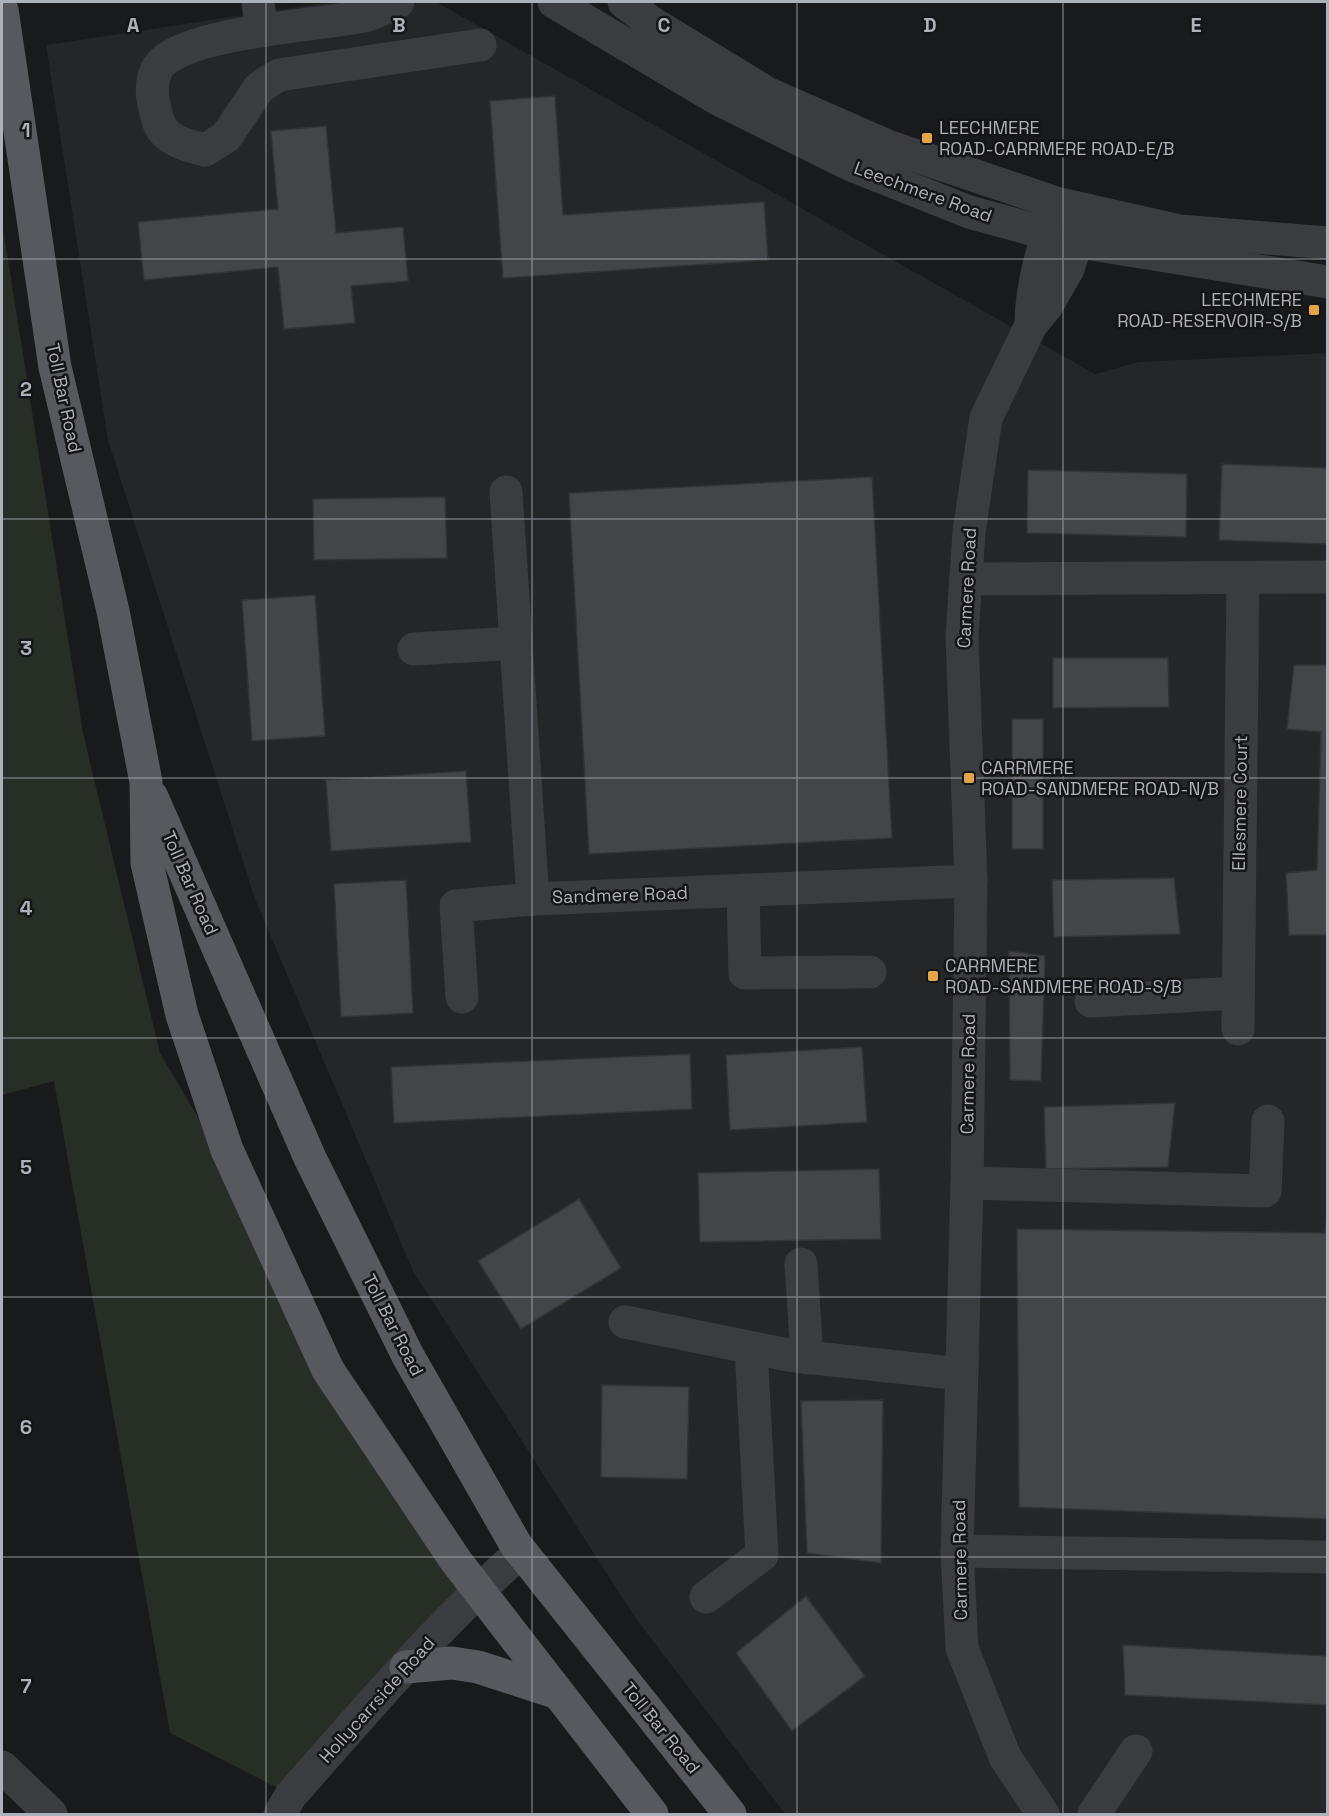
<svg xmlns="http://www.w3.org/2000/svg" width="1329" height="1816" font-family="'Space Grotesk',sans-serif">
<rect width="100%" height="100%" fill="#191a1b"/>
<path fill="#252628" d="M331,2H436L1095,374L1139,362L1327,353V1814H785L634,1616L413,1271L255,899L108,440L46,45Z"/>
<path fill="#262e26" d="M2,222L83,733L160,1053L478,1590L291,1795L170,1733L54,1081L2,1095Z"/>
<g fill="#444548" stroke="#343437" stroke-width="1.5">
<path d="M555,96L563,215L764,202L768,260L503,278L490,101Z"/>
<path d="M326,126L336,233L403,227L408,281L351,286L355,323L284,329L278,267L144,280L138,222L278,209L271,131Z"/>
<path d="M1222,464L1328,468V544L1219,540Z"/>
<path d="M1028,470L1187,474L1186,537L1027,533Z"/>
<path d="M872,477L892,838L589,854L569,493Z"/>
<path d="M445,497L447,558L314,560L313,499Z"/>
<path d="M315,595L325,736L252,741L242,600Z"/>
<path d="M1053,658H1168L1169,707L1053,708Z"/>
<path d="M1294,665H1328V935H1289L1286,873L1317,870L1321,732L1287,729Z"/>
<rect x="1012" y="719" width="31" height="130"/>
<path d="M466,771L471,842L331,851L326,780Z"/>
<path d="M1174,878L1180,934L1054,937L1052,880Z"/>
<path d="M406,880L413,1013L341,1017L334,884Z"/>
<path d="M1009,951L1045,956L1041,1081L1010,1080Z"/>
<path d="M862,1047L867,1122L730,1130L726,1055Z"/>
<path d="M690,1054L692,1109L394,1123L391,1067Z"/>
<path d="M1175,1103L1168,1167L1046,1169L1044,1107Z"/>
<path d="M879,1169L881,1239L700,1242L698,1173Z"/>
<path d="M579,1199L621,1268L521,1329L478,1261Z"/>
<path d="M1328,1204V1519L1019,1507L1017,1229L1325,1233Z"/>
<path d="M602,1385L689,1387L687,1479L601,1477Z"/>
<path d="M883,1400L881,1563L807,1553L801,1401Z"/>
<path d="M806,1596L865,1676L792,1731L736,1653Z"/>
<path d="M1123,1645L1328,1656V1705L1125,1695Z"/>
</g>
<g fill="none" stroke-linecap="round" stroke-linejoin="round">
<g stroke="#3b3c40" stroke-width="33">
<path d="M258,2L262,31"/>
<path d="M398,2C387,6 376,13 364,16C324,25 172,32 156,71C149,88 153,103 158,120C163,140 186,145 205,150L226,137L259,88L279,75L480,45"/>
<path d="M554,2L718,99L851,165L969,212L1079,242L1328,282"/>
<path d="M624,2L649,21L767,93L890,147L1056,203L1180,231L1328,243"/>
<path d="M1031,325C1031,286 1043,250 1053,213"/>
<path d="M506,492L533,899L971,881"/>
<path d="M966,579L1328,577"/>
<path d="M414,649L516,643"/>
<path d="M743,890L745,973L870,972"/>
<path d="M462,997L456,906L533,899"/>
<path d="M1091,1001L1238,993"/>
<path d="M1238,1029L1243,578"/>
<path d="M967,1183L1265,1191L1268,1121"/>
<path d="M801,1264L807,1358"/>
<path d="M625,1322L788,1355L961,1374"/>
<path d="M957,1551L1328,1557"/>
<path d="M706,1597L762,1555L751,1348"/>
<path d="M2,1767L51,1814"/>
<path d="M280,1814L291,1795C365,1712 437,1625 521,1552"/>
<path d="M1043,1814L1005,1757L962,1648L957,1551L967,1183L971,881L962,637L969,532L986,418L1031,325L1046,307L1068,269L1087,210"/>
<path d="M1094,1814L1136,1751"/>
</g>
<g stroke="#57595f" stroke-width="33">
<path d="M2,10L55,367L113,611L146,782L147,863L182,1015L227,1150L328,1370L456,1561L652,1814"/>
<path d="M152,797L310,1158L408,1356L516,1545L730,1814"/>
<path d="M406,1667L452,1663L478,1667L558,1693"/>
</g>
</g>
<path fill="none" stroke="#adb2ba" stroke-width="1.5" stroke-opacity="0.55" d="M266,2V1814M532,2V1814M797,2V1814M1063,2V1814M2,259H1328M2,519H1328M2,778H1328M2,1038H1328M2,1297H1328M2,1557H1328"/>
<g fill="#e5a448" stroke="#141516" stroke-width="2">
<rect x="921" y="132" width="12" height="12" rx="3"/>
<rect x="1308" y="304" width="12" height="12" rx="3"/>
<rect x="963" y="772" width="12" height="12" rx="3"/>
<rect x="927" y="970" width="12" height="12" rx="3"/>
</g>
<g text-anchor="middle" stroke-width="5" stroke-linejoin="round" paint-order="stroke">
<g font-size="18" fill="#adb2ba" stroke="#141516" text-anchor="start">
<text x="939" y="134">LEECHMERE<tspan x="939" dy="21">ROAD-CARRMERE ROAD-E/B</tspan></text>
<text x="1302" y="306" text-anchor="end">LEECHMERE<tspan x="1302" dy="21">ROAD-RESERVOIR-S/B</tspan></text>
<text x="981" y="774">CARRMERE<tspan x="981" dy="21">ROAD-SANDMERE ROAD-N/B</tspan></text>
<text x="945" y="972">CARRMERE<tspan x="945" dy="21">ROAD-SANDMERE ROAD-S/B</tspan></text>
</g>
<g font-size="18" fill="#adb2ba" stroke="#141516">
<text transform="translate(923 192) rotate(20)" y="6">Leechmere Road</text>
<text transform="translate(64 398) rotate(78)" y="6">Toll Bar Road</text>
<text transform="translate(967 588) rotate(-87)" y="6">Carmere Road</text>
<text transform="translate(1240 803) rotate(-89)" y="6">Ellesmere Court</text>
<text transform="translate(190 883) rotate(66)" y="6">Toll Bar Road</text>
<text transform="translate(620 895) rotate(-2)" y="6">Sandmere Road</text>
<text transform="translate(968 1074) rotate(-89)" y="6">Carmere Road</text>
<text transform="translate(393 1325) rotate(63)" y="6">Toll Bar Road</text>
<text transform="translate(960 1560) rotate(-91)" y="6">Carmere Road</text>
<text transform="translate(377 1700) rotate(-48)" y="6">Hollycarrside Road</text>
<text transform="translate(661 1728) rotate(51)" y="6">Toll Bar Road</text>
</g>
</g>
<g font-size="20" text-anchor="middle" font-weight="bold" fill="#adb2ba" stroke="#141516" stroke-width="5" stroke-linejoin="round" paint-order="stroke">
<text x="133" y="32">A</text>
<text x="399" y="32">B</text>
<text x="664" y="32">C</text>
<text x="930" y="32">D</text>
<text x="1196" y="32">E</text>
<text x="26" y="137">1</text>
<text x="26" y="396">2</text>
<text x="26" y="655">3</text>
<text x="26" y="915">4</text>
<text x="26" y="1174">5</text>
<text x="26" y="1434">6</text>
<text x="26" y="1693">7</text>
</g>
<rect width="1329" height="1816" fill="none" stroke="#adb2ba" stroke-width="6"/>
</svg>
